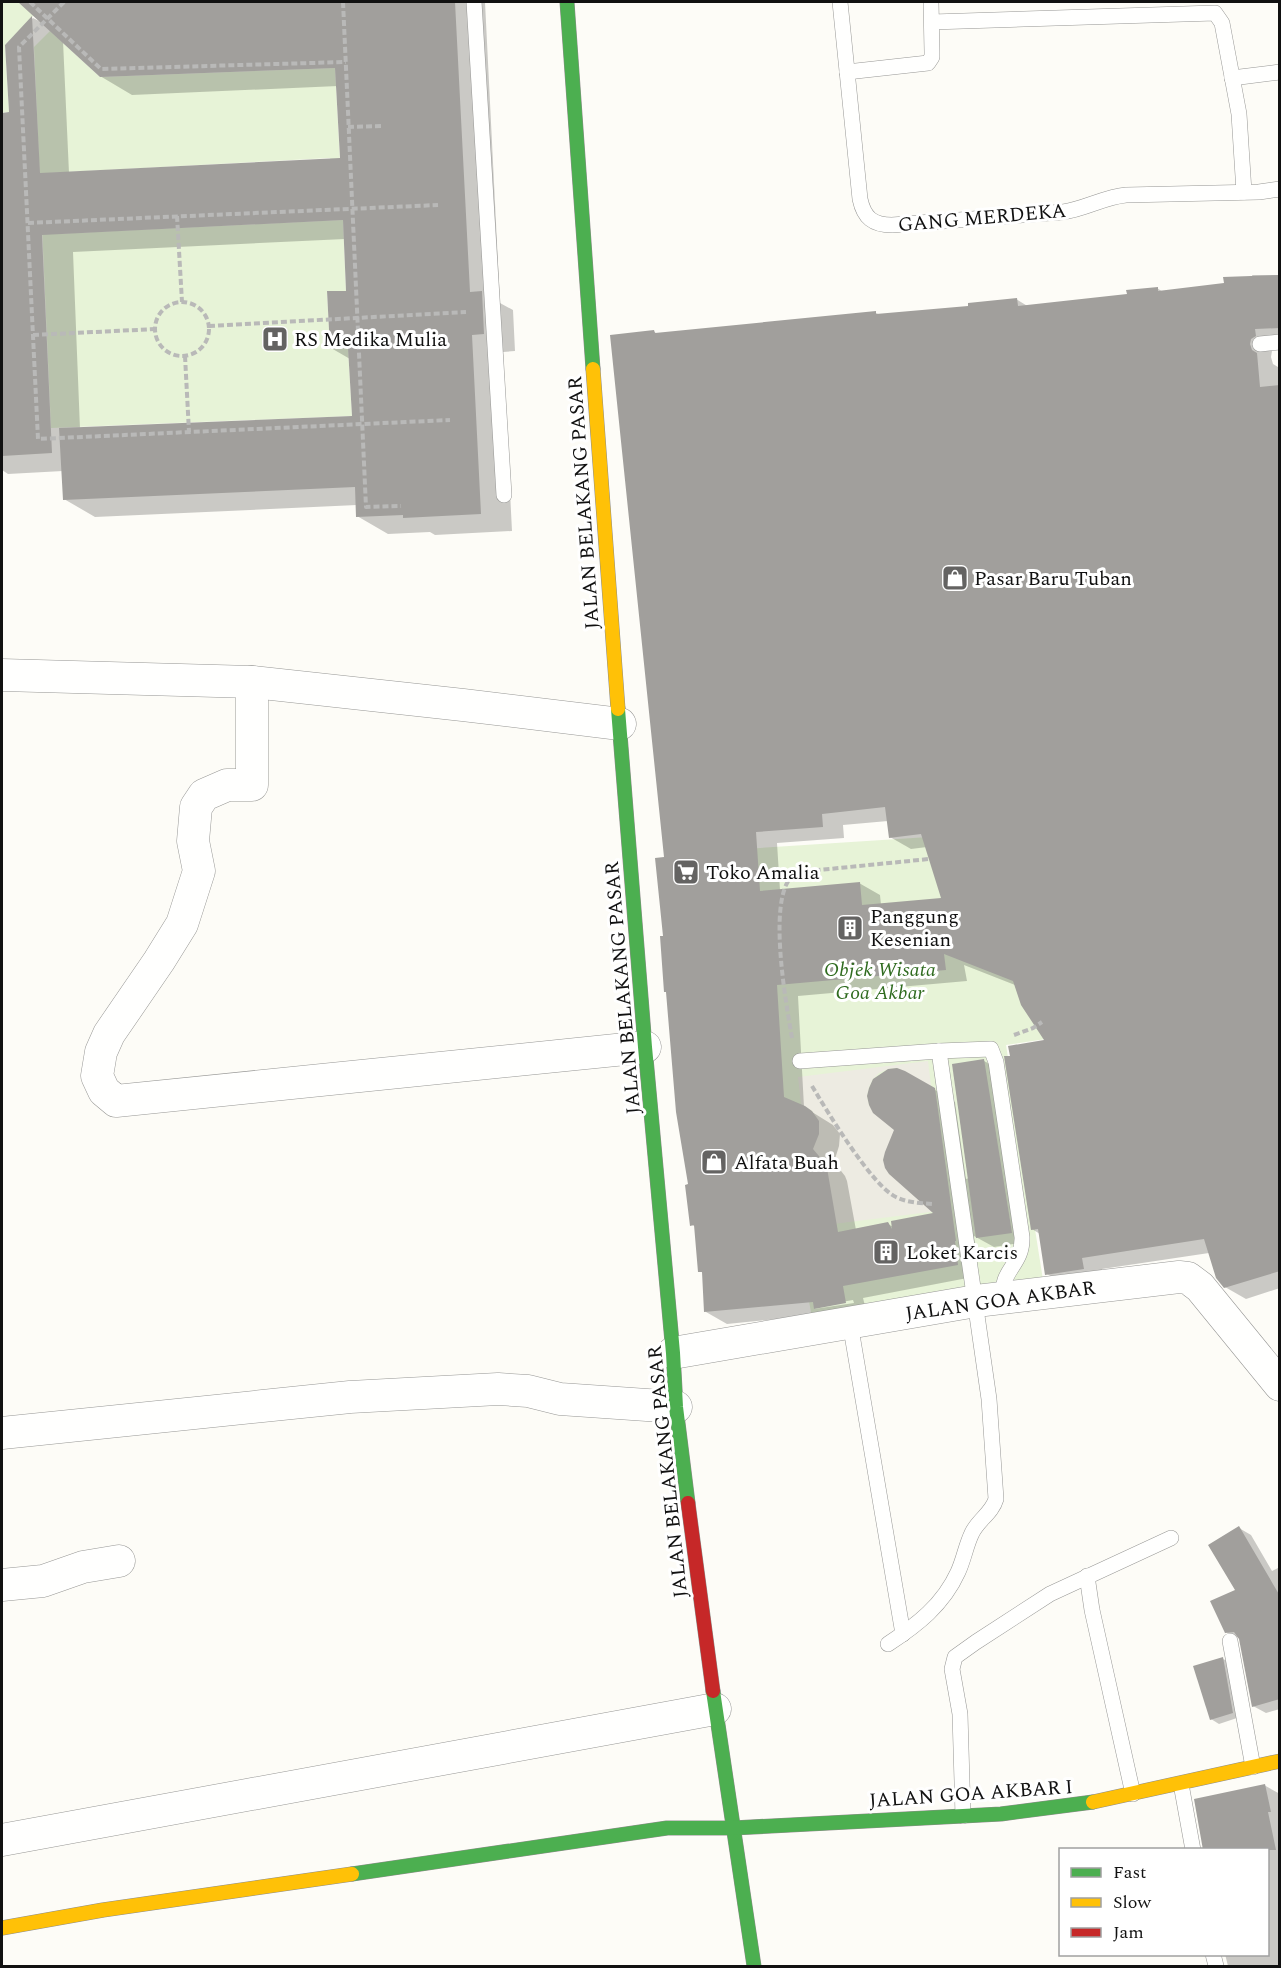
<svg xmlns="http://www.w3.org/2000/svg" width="1281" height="1968" font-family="Spectral,serif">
<rect width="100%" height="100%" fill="#fdfcf7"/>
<g fill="#e7f3d7">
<path d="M2,2H19L34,15L5,45L9,112L2,113Z"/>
<path d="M50,31L100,77L335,68L342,198L330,158L49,173L53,234L343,220L346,291L327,292L330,348H348L352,416L51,428L34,47Z"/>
<path d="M944,836L1099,1031L1006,1045L1043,1280L812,1318L728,850Z"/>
</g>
<path fill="#edebe2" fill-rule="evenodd" d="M928,1061L946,1210L817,1226L827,1168L824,1162L816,1155L811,1148L819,1134V1126L817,1118L812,1111L801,1104L798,1077ZM897,1068L913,1076L919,1083L874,1113L869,1105L867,1096L869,1087L873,1079L879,1073L888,1069ZM893,1139L902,1183L889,1174L883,1160L888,1145Z"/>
<g fill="#0003" fill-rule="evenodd">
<path d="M21,2H485L500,303L513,310L515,351L503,352L512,531L435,535L430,532L388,534L357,516V505L95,517L64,499L63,471L8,474L2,470V114H10L7,45L33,18L45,24ZM63,41L100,76L132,95L338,86L341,159L69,173ZM345,239L347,293L331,348L350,359L353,417L80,429L73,252Z"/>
<path d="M1252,275H1280V340L1272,351L1271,357L1273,364L1278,367L1280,387V1288L1246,1299L1225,1287L1209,1253L1102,1269L1104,1280L1068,1286L1047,1274L1040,1234L1032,1229L1011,1057L1047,1041L1015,985L964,965L967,981L798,996L804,1107L833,1125L840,1134L839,1146L834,1162L845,1176L847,1181L856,1230L887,1224L894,1227L936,1214L896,1130L905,1072L955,1102L966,1179L969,1178L984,1061L1001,1070L1027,1242L994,1247L974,1236L978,1276L863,1298L867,1314H827L727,1324L706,1312L703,1273L700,1271L696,1227L692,1225L690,1185L664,937L665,858L654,332L658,334L876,313L880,315L970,307L1016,299L1029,307L1128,295L1157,288L1163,292L1225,285L1253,278ZM888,821L890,837L911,849L927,847L943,899L881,905L880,895L859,883L780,890L777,843L844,838L843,825ZM853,1300L854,1303L814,1309V1307Z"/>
<path d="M1239,1528L1251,1535L1272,1571L1280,1567V1709L1266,1713L1253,1706L1241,1639L1226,1632L1237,1590Z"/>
<path d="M1223,1659L1231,1663L1240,1717L1219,1724L1211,1719Z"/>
<path d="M1264,1785L1280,1794V1966H1228L1225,1954H1268V1850Z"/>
</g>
<g fill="#a19f9c" fill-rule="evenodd">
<path d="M18,2H455L470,292L482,291L484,334L472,335L481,514L403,518V515L356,517L355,487L63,500L59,428L352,416L348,348L330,349L327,291H346L343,220L42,235L52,453L2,456V113L9,112L5,45L32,16L40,173L340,158L335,68L100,77Z"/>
<path d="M1280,275V328L1255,329L1256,336L1251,339L1250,344L1252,350L1257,353L1260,387L1280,385V1271L1224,1288L1216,1278L1204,1239L1082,1258L1084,1269L1045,1275L1038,1229L1031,1230L1004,1056H1010L1008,1046L1044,1040L1021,1005L1013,981L944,954L946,970L777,985L784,1097L805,1106L812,1111L819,1121V1134L813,1149L824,1162L827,1168L838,1232L888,1222L892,1229L891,1221L933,1213L889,1174L885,1168L883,1160L885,1152L894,1130L873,1113L869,1105L867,1096L869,1088L873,1079L888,1069L897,1068L905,1071L935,1088L956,1241H955L958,1265L843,1286L846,1303L814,1309L813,1302L704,1312L702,1272H698L694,1225L690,1226L685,1185L688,1184L676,1112L666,992H664L660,936H663L655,858L664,857L610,335L654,330L655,333L876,311V314L968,306V303L1017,298L1018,306L1127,294L1126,290L1158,287V291L1224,283L1223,277ZM885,807L889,838L921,834L941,898L862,905L860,882L760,891L756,832L823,827L822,814Z"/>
<path d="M984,1059L1012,1233L976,1238L952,1064Z"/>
<path d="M1239,1526L1280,1596V1699L1252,1707L1239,1639L1234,1632L1225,1633L1210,1601L1235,1590L1208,1545Z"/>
<path d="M1223,1657L1233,1713L1210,1720L1193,1666Z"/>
<path d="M1265,1784L1271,1812H1268L1276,1850H1203L1194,1799Z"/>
</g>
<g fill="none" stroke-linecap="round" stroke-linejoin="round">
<defs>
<g id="lane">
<path d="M474,2L504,495"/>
<path d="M840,2L860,199C864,218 873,225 892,225L1063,212C1085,209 1104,197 1126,195L1259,192L1280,189"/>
<path d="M932,22L1215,13L1222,23L1239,114L1244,192"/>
<path d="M847,72L928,63L932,57V52L931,2"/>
<path d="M1232,78L1280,72"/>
<path d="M1260,344L1280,342"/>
<path d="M800,1061L939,1051L991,1049L996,1062L1022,1237C1023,1266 1000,1269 1003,1298"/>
<path d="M850,1323L903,1634"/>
<path d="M1087,1576L1092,1610L1133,1794"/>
<path d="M1230,1641L1253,1767"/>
<path d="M888,1644C917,1625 943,1605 958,1572C964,1559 966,1545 972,1533C978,1520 992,1513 996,1499L989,1399L939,1051"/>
<path d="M1181,1784L1193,1850"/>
<path d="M963,1816L960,1714L952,1669L955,1657L976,1642L1050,1594L1171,1538"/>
<path d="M1213,1954L1216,1966"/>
</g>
<g id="street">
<path d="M2,675L252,682L463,705L620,724"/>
<path d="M252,682V785H227L204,795L196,807L193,841L199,871L182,924L159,961L109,1034L101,1052L97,1076L104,1091L116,1101L645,1047"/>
<path d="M673,1353L976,1301L1179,1277L1188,1278L1200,1287L1280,1385"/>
<path d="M2,1433L350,1397L498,1389L528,1391L560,1399L676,1407"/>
<path d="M2,1585L43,1581L83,1567L119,1561"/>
<path d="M2,1840L715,1709"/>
</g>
<g id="fast">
<path d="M567,2L593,369"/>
<path d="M618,709L645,1047L673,1353L676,1407L688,1503"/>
<path d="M713,1691L754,1966"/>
<path d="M352,1874L667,1828H733L1001,1814L1093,1802"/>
</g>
<g id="slow">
<path d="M593,369L618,709"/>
<path d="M1093,1802L1280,1761"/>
<path d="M2,1928L103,1910L352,1874"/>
</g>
<path id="jam" d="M688,1503L713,1691"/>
</defs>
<use href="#lane" stroke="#979795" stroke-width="16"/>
<use href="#street" stroke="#979795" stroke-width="33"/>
<use href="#fast" stroke="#8e8d8b" stroke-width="15"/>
<use href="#slow" stroke="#8e8d8b" stroke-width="15"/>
<use href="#jam" stroke="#8e8d8b" stroke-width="15"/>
<g stroke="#b9b9b8" stroke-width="4" stroke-dasharray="6 3" stroke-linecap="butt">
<path d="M30,2L101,69L346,62"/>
<path d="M64,2L19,47L38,439L450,420"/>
<path d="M343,2L366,507L401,506"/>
<path d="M348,127L383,126"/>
<path d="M177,216L182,302"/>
<path d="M28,223L438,205"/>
<circle cx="182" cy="329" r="27"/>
<path d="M209,326L466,312"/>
<path d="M33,335L156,329"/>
<path d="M185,356L189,432"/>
<path d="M1014,1035L1033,1028L1042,1022"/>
<path d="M792,1038C787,1008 763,883 799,872L929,859"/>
<path d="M812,1086C827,1111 872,1186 896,1197C908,1203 921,1203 933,1204"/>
</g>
<use href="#lane" stroke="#fffffe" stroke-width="15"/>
<use href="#street" stroke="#fffffe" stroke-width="32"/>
<use href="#fast" stroke="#4caf50" stroke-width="14"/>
<use href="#slow" stroke="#ffc107" stroke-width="14"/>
<use href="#jam" stroke="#c62828" stroke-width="14"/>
</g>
<defs>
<symbol id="hospital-square" viewBox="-11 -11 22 22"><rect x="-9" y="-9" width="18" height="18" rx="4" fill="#646362" stroke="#fff"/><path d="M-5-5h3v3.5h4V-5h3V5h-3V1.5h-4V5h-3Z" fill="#fff"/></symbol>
<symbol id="shop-square" viewBox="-11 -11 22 22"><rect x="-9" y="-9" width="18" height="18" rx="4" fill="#646362" stroke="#fff"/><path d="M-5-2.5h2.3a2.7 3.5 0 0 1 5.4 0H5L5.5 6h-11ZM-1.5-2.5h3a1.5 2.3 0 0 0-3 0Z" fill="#fff"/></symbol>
<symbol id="supermarket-square" viewBox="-11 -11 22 22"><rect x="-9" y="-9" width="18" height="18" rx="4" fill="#646362" stroke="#fff"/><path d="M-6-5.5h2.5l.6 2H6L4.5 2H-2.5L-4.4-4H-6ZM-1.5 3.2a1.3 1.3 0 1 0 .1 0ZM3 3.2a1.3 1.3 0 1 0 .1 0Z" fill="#fff"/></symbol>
<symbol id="building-square" viewBox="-11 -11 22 22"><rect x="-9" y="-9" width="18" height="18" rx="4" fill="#646362" stroke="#fff"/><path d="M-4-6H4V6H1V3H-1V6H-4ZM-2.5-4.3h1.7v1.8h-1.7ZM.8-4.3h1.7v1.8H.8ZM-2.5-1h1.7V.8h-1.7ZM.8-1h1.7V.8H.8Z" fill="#fff"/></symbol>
</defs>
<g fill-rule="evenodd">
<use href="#hospital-square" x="260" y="324" width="30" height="30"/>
<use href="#shop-square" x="940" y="563" width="30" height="30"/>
<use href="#supermarket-square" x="671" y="857" width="30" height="30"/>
<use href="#building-square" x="835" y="913" width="30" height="30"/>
<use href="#shop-square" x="699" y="1147" width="30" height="30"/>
<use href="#building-square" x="871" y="1237" width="30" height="30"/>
</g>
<g text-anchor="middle" stroke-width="6" stroke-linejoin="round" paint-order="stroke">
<g font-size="20" fill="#111" stroke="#fff">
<text transform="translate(982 217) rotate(-5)" y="7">GANG MERDEKA</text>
<text transform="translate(583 503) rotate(-94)" y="7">JALAN BELAKANG PASAR</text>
<text transform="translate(622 988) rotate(-95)" y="7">JALAN BELAKANG PASAR</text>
<text transform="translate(1000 1300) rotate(-8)" y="7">JALAN GOA AKBAR</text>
<text transform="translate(667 1472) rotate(-96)" y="7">JALAN BELAKANG PASAR</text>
<text transform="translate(971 1793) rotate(-4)" y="7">JALAN GOA AKBAR I</text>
</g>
<g font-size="20" fill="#111" stroke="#fff" text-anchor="start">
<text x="294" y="346">RS Medika Mulia</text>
<text x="974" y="585">Pasar Baru Tuban</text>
<text x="706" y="879">Toko Amalia</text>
<text x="870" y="923">Panggung<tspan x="870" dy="23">Kesenian</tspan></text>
<text x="734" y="1169">Alfata Buah</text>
<text x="906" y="1259">Loket Karcis</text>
</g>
<g font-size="20" font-style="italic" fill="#2f6b1f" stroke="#fff">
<text x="880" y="976">Objek Wisata<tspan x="880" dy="23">Goa Akbar</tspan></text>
</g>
</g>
<rect width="1281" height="1968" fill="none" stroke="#111111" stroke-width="6"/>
<rect x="1059" y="1848" width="210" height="108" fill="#ffffff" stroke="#a0a0a0" stroke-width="1.5"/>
<rect x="1071" y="1868" width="30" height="9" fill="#4caf50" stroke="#a0a0a0" stroke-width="1.5"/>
<text x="1113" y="1878" font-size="18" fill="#111111">Fast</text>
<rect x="1071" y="1898" width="30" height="9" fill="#ffc107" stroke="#a0a0a0" stroke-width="1.5"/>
<text x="1113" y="1908" font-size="18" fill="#111111">Slow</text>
<rect x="1071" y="1928" width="30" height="9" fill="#c62828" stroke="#a0a0a0" stroke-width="1.5"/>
<text x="1113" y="1938" font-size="18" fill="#111111">Jam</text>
</svg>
